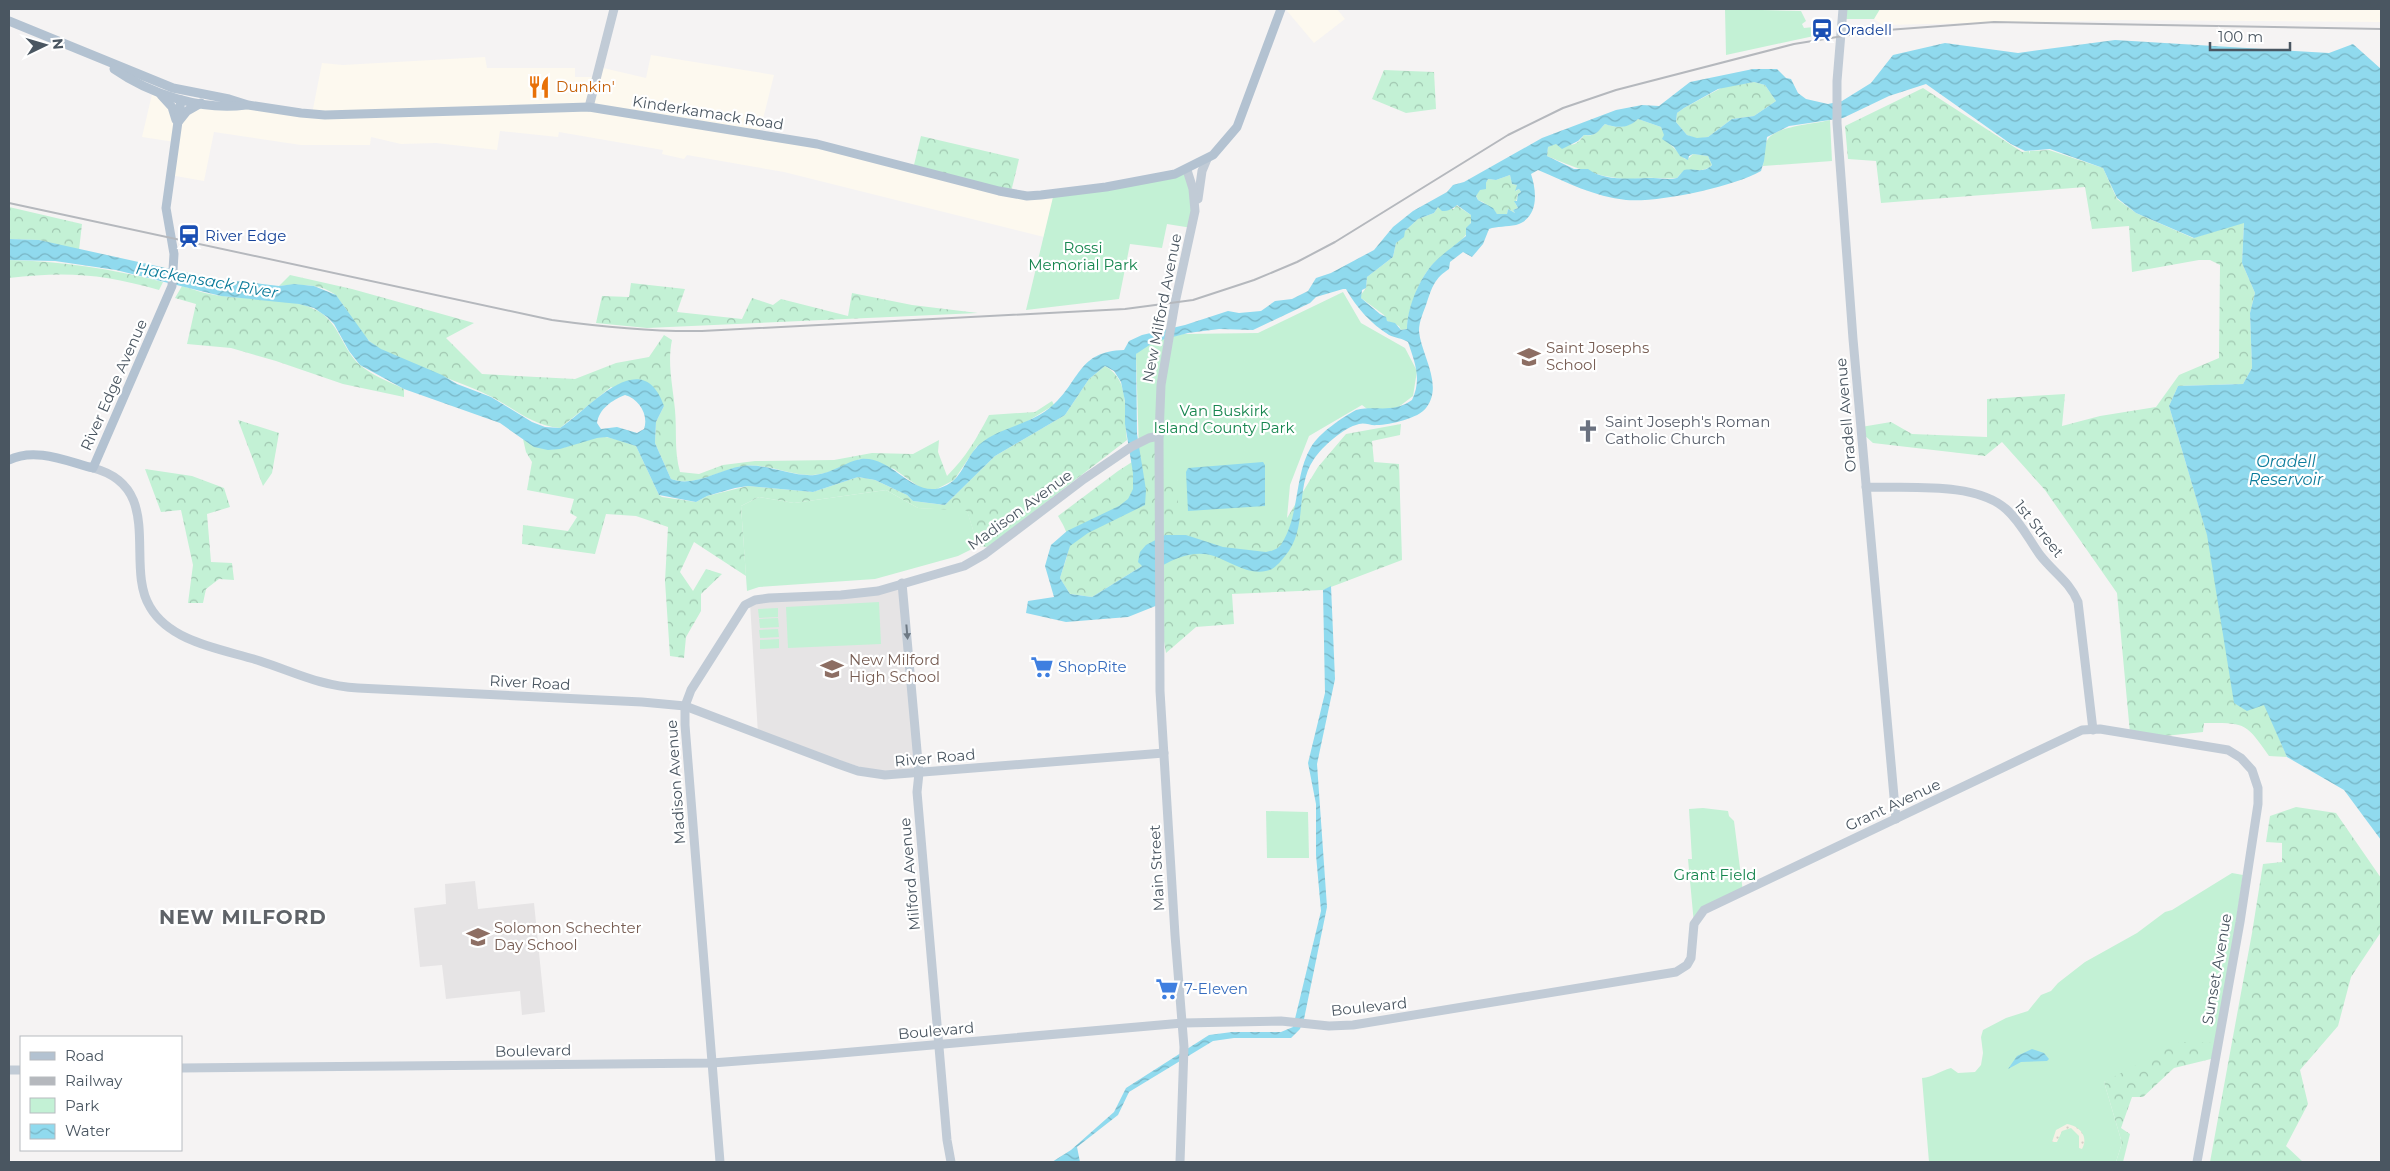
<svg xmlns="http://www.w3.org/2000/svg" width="2390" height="1171" font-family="Montserrat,sans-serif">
<defs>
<pattern id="forest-crowns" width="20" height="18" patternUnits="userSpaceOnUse" patternTransform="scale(1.25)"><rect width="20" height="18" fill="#c3f1d5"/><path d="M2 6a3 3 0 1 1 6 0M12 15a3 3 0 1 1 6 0" fill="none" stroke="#a0c6b0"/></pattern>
<pattern id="sand-dots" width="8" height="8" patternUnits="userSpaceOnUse" patternTransform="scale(1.25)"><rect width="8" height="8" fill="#f5f0e5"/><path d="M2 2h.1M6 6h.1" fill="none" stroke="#d4d0c7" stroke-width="1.8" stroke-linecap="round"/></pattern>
<pattern id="water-waves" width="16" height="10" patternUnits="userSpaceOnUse" patternTransform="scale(1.25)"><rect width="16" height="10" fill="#90daee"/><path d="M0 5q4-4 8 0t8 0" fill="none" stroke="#78b4c4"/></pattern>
</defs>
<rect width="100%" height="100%" fill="#f5f3f3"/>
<g fill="#fdf9ef">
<path d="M1288,9H1337L1345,19L1314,43L1287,11Z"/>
<path d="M1880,9H2381V22L2124,20L1883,25L1874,19Z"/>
<path d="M651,55L774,75L759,135L999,191L1054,193L1044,237L784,172L687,155L684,159L662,154L663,150L559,132L558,137L500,131L497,150L436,143L401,144L371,137L370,145H301L214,132L204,181L170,175L175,142L142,137L153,90L175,114L201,103L312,114L322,63L343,65L485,57L487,68H575V77H596L599,67L646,78Z"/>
</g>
<g fill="#e6e4e5">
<path d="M902,583L919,773L885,775L758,734L750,603L841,595Z"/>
<path d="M475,881L478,909L534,903L545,1012L522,1015L520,991L446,999L442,965L420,967L414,908L446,904L445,884Z"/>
</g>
<g fill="#c3f1d5">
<path d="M1725,9L1801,11L1806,21L1802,24L1804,28L1814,27V36L1726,55Z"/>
<path d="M1843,9H1880L1874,19H1842Z"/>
<path d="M1830,120L1832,161L1763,166C1764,158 1763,146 1768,139C1776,126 1815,124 1830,120Z"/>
<path d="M1187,170L1191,182L1192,228L1167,224L1162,248L1130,244L1119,299L1026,310L1054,193Z"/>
<path d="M1343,292L1361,323L1405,348L1417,371L1413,396L1388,415L1371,412L1362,405L1309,436L1290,485L1287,518L1085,537L1139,452L1136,354L1146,343L1183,334L1258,333Z"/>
<path d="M886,490L918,508L967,510L978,546L958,556L875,579L759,587L747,591L741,506L759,497L794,503Z"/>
<path d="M879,602L881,644L788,648L786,607Z"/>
<path d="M778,608V617L759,618L758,609Z"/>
<path d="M778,618L779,627L760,628L759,619Z"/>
<path d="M778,629L779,637L760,638L759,630Z"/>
<path d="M779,639V648L760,649V640Z"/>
<path d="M1703,808L1728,811L1729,816L1734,821L1743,892L1709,907L1694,924L1688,859H1692L1689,809Z"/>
<path d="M1266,811L1308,812L1309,858H1267Z"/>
<path d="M2232,873L2243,875L2218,1043L2207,1044L2104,1082L2122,1143L2116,1162H1929L1922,1078C1933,1077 1940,1071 1951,1068L1958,1073L1975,1072L1981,1065L1983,1053L1981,1037L1983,1030L2006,1018L2028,1011L2041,995L2051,991L2058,983L2085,962L2137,933L2165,912L2172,910Z"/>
</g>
<g fill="url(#forest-crowns)">
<path d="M1384,70L1434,72L1436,109L1406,113L1372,99Z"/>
<path d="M1754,82L1765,85L1776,101L1754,116L1732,119L1708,137L1697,139L1687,135L1676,122L1677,113L1684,108L1723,87Z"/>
<path d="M1923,88L2022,152L2029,151L2030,154V151L2049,150L2103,168L2117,199L2136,213L2193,238L2244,222L2242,263L2255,293L2250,313L2252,368L2243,384L2178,386L2169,406C2204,525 2238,644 2287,757L2269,756C2245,722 2246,723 2204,723L2203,732L2155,737L2130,733L2117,593L2045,490L2002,442L1985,456L1873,443L1862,433L1861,427L1891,422L1912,434L1987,437V399L2065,394L2062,426L2100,416L2156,407L2179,375L2219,358L2220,265L2210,260H2199L2132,272L2129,226L2092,229L2085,187L1881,203L1876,161L1848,159L1845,126Z"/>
<path d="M1638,119L1661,127L1670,144L1685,159H1688L1693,154L1708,156L1712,165C1701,176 1686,164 1677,178C1669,179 1662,178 1654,178C1644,177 1633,180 1624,179C1595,176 1573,167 1547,156L1548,147C1551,146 1553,144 1556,144C1568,144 1575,149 1584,135C1595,137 1598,131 1605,124C1615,128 1629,128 1638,119Z"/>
<path d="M921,136L1019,159L1011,192L913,169Z"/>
<path d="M1510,175L1512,184L1517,185L1516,191L1519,189L1521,192L1517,195L1518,197L1515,203L1518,208L1513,210L1515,213L1508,209L1507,214H1497L1483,202L1478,200L1476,195L1480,189H1486V183L1488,179L1496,180Z"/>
<path d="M1456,205L1471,215C1473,240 1448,249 1433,264C1420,277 1407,311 1407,329L1401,330L1399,326L1387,321L1384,315L1361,298L1360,296L1366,288L1367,277L1393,257L1396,243L1405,231L1418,219L1434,213L1438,207L1454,209Z"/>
<path d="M9,207L82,224L79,250L39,240L9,239Z"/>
<path d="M9,260C61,261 112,269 163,282L159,290C104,274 66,271 9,278Z"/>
<path d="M290,275L352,289L474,323L446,338L482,374L575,379L616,363L649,357L664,335L672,340C667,363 673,387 675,410C677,433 674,450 680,472L699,474L723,465L755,461L834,460L872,453L913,454L939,440L938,452L947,476C966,457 977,438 989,415L1035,412L1052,401L1054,405L1028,421L977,446L954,480L935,490L922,489L894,469L860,459C845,465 830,474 813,475C790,476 767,463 745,466C720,469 695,488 671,479L655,443L656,422L664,406L611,387L560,428C533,426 515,409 492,397C456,379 415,369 380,349C360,337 351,314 337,297C325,283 294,284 279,286Z"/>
<path d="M631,283L685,289L677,312L742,319L752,298L773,305L781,299L848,316L852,293L912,305L978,313L647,328L596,323L602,296L629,297Z"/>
<path d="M182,286C195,290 209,295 223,296C250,300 290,297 314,309C339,320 341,348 360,365C371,375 390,382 404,389V397L343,384L276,361L231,348L187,344L196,304L175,298Z"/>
<path d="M1105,366C1132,381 1123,414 1127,440L988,547L978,546L967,511L918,508L886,490L794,503L759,497L741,506L746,576L694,542L680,572L693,591L706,569L722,574L701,594V611L686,637L684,658L670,656L665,581L668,527L636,516L606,514L595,554L522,544L523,525L568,531L577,517L570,513L574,499L527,490L532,462L526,452L523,439C558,463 574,437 605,437C615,438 626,443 636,446L659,495L662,497L696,502L707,496L748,486L813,492L858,477L875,480L907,495L913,501L945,505L995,456L1065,415L1089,379Z"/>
<path d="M238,420L279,433L272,473L263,486Z"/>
<path d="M1401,424L1400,435L1372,441L1374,462L1399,464L1402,560L1323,590L1232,594L1234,624L1196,627L1166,653L1158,605L1142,566L1092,597L1070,594L1060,578C1069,549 1075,544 1058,516L1118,471L1157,446V484L1174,487L1182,518H1287L1318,467L1346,434Z"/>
<path d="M145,469L192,476L224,488L230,507L207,514L211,562L232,563L234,580L219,579L206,589L203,603H188L193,565L181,510L161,512Z"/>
<path d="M2296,807L2336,813L2381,878V932L2351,977L2338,1026L2300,1070L2308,1104L2286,1146L2303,1162H2210L2252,933L2263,864L2282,862V843L2266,842L2270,816Z"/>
<path d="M2180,1042L2218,1043L2215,1058L2174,1068L2143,1097H2132L2121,1128L2130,1134L2123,1162H2116L2122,1143L2104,1082Z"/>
</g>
<path fill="url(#sand-dots)" d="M2067,1124C2080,1126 2089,1137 2082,1149L2079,1148V1136L2071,1128L2062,1131L2057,1142H2052L2056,1130Z"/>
<g fill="url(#water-waves)" fill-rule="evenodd">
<path d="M2115,40L2329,53L2353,44L2381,69V840L2344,790L2287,757L2264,705L2247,711L2234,703L2207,535L2169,406L2178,386L2243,384L2252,368L2250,313L2255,293L2242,263L2244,223L2194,238L2136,213L2117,198L2103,168L2050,149L2025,151L2011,144L1926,84L1889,96L1843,118L1789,126L1767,137L1764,161L1761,171C1733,187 1657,203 1626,200C1595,197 1566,182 1538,170L1531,174C1537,192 1539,218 1516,225C1507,227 1497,226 1489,229L1483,244L1472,257L1463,252L1450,262L1449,269C1435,278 1432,287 1427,302C1424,311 1419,321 1419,331C1421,355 1444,385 1426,408C1419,418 1390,425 1377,425C1371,426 1365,422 1359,424C1343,428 1323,446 1314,459C1294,488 1309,528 1285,556C1282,560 1277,566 1272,569C1252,578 1231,562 1214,556C1194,549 1173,559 1156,569L1158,605L1128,617L1066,622L1026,613L1028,601L1054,597L1045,566L1051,545L1067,531L1119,506L1128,499L1133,489V473L1125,424V401L1121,382L1114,371L1105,366L1089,379L1065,415L995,456L945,505L913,501L907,495L875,480L858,477L813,492L748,486L735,488L707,496L696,502L659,495L636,446L607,437L597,438L560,449L548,450L534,447L500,423L404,389L360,365L349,351L334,324L327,317L314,308L299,304L221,296L116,270L55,261L9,260V239L39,240L211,278L279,286L294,284L314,286L336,295L369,341L381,349L442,375L457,384L491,397L532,422L545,427L560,428C590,408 642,343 664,406L656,422L655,443L671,479C695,488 719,469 743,466C767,463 791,477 815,475C833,473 847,461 861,459C895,456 914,503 947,485C963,477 966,456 980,444C1001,426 1032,425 1053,405C1080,381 1078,351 1124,350L1129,341L1142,335L1185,325L1228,311L1239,313L1261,311L1275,301L1292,299L1308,291L1316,278L1331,273L1374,250L1393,227L1413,211L1447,192L1453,185L1464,182L1542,138L1616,110L1642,105L1659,106L1690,82L1753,69H1777L1786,78L1791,79L1798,93L1806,99L1828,104L1842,101L1871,83L1893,55L1945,43L2018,53ZM1754,82L1765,85L1776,101L1754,116L1732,119L1708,137L1697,138L1687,135L1676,122L1677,113L1684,108L1718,89ZM1638,119L1661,127L1664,135L1662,139L1674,147L1680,156L1688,160L1689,156L1693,154L1708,156L1712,165C1703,174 1695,168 1684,170L1677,178C1669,180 1661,178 1653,178C1633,178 1605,182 1588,169H1574L1547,156L1548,147L1556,144L1562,149L1578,141L1584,135C1597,136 1597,132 1605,124C1616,128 1628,129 1638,119ZM1510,175L1512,184L1517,185L1515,191L1519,189L1521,192L1518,194L1517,201H1514L1518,208L1513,210L1515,213L1508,209L1507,214H1497L1493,208L1478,200L1476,196L1480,190L1486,189V183L1488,179L1496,180ZM1457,205L1471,215V223L1466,228V236C1457,244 1438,257 1431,266C1418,282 1407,309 1407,329L1401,330L1395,323L1387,321L1386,317L1380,314L1361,298L1362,290L1366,288L1367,277L1393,257L1396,243L1404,237L1405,231L1418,219L1434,213L1438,207L1442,211C1449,211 1452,209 1457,205ZM1343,289H1346C1356,307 1371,324 1389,335C1395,338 1402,338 1408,342C1415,363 1422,379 1412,400C1392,414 1377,405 1356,410C1342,418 1320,432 1311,447C1294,476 1300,514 1282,543C1279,549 1272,551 1266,552L1223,547L1186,535H1165L1146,545L1140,552L1138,562L1142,566L1092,597L1070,594L1060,578L1070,546L1088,533L1145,505L1146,490L1137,434L1136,354L1154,342L1188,333L1219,329L1253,330L1310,303L1316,297ZM625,395C639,399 649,415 644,429L637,433L617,427L601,429L597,423C599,409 612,400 625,395Z"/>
<path d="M1263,462L1265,465V506L1188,511L1186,472L1188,468Z"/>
<path d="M1331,586L1335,679L1317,764L1327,907L1304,1019L1300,1029L1291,1038H1234L1213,1041L1129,1092L1118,1115L1077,1147L1080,1162H1052L1071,1150L1114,1112L1126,1088L1209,1035L1232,1032H1281L1293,1027L1321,911L1316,855V804L1308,763L1325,693L1323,590Z"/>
<path d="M2032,1049L2044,1053L2049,1059L2047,1061L2021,1062L2008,1069L2017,1056Z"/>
</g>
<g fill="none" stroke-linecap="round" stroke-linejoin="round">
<g stroke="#c1cbd6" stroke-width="9">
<path d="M1843,9L1837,81V123L1853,339L1896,819"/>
<path d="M589,107L614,9"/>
<path d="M1198,199L1202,171L1207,159"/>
<path d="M93,468C166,487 124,565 150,607C171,643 223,649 260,661C294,672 320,686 358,688L642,702L685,706L838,764L858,771L885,775L1164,753"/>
<path d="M1866,487C1907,489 1974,481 2006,509C2021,522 2029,540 2040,555C2053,572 2070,582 2078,602L2093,730"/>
<path d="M902,583L919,773L917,792L947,1140L951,1162"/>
<path d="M181,1068L712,1063L818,1055L1183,1023L1281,1021L1329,1026L1353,1025L1676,972L1687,965L1691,958L1694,924L1704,910L2082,730L2100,729L2228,750L2241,758L2252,770L2258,788V804L2240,922L2197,1162"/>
<path d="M9,1070H21"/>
<path d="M720,1162L685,725V706L691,690L745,605L755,600L769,598L841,595L878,591L964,566L985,554L1084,479L1131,447L1149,438L1159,436"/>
<path d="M1180,1162L1184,1047L1175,935L1160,691L1159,436L1161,385L1175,303L1195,211L1193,189L1187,170"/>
</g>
<g stroke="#b3c2d1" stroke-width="9">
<path d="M9,21L173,88L229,99L248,105L301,113L325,115L589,107L817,144L999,191L1027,196L1041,195L1106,187L1175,174L1213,155L1237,127L1281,9"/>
<path d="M114,69C150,94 201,111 246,105"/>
<path d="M161,95L172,107L176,120"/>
<path d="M179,121L187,111L201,103"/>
<path d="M9,460C35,447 66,461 93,468L172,286L174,254L166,208L181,100"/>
</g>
<path stroke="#b5b8bd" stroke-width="2" d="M9,203L552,320C603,327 651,332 702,331L1125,309L1193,300L1254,280L1297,262L1335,242L1508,135L1563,108L1616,90L1794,44L1874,31L1994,22L2381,29"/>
</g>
<defs><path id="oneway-solid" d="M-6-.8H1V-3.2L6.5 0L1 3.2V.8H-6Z" transform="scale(1.25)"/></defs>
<use fill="#6e7984" href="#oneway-solid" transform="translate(907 632) rotate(85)"/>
<defs>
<symbol id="station-bare" viewBox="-9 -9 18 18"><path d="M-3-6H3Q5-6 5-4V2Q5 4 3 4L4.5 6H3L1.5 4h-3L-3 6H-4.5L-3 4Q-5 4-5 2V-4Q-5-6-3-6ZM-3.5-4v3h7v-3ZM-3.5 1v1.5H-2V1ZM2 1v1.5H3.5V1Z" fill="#1a4fb4" stroke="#fff" stroke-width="2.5" paint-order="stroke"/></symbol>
<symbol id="restaurant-bare" viewBox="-9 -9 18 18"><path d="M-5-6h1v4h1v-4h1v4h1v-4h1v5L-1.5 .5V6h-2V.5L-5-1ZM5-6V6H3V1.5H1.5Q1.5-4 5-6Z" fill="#e8710a" stroke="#fff" stroke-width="2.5" paint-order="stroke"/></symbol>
<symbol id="school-bare" viewBox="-9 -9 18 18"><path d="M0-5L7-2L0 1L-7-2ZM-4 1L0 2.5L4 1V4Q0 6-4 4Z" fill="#8d6e63" stroke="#fff" stroke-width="2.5" paint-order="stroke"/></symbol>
<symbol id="church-bare" viewBox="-9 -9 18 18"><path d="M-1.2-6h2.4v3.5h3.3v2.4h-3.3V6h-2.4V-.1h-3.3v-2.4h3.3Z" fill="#6b7280" stroke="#fff" stroke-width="2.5" paint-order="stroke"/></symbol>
<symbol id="supermarket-bare" viewBox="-9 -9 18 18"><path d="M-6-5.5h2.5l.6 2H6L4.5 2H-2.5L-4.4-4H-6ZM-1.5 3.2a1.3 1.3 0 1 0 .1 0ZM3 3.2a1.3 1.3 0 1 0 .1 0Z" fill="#3f7fe0" stroke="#fff" stroke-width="2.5" paint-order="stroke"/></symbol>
</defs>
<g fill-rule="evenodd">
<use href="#station-bare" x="1806" y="14" width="32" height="32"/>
<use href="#restaurant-bare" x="523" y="71" width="32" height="32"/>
<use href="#station-bare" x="173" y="220" width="32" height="32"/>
<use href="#school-bare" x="1513" y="341" width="32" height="32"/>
<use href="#church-bare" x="1572" y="415" width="32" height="32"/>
<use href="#supermarket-bare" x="1026" y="651" width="32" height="32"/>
<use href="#school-bare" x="816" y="653" width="32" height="32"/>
<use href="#school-bare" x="462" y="921" width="32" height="32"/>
<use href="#supermarket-bare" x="1151" y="973" width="32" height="32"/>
</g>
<g text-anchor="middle" stroke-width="4.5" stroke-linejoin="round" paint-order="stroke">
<g font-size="15" fill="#164399" stroke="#fff" text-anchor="start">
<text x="1838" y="35">Oradell</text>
<text x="205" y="241">River Edge</text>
</g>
<g font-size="15" fill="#c56008" stroke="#fff" text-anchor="start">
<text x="556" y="92">Dunkin'</text>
</g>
<g font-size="15" fill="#4a5661" stroke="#fff">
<text transform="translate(708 113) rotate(9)" y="5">Kinderkamack Road</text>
<text transform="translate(1162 308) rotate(-79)" y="5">New Milford Avenue</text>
<text transform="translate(114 385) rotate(-66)" y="5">River Edge Avenue</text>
<text transform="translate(1846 415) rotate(-95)" y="5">Oradell Avenue</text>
<text transform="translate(1020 510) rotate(-36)" y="5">Madison Avenue</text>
<text transform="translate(2039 529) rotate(51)" y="5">1st Street</text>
<text transform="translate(530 683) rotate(3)" y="5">River Road</text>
<text transform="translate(935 758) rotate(-5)" y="5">River Road</text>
<text transform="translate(676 782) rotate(-94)" y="5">Madison Avenue</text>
<text transform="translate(1893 805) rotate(-25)" y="5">Grant Avenue</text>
<text transform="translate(1157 868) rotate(-93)" y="5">Main Street</text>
<text transform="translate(910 874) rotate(-95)" y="5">Milford Avenue</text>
<text transform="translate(2217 969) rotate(-80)" y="5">Sunset Avenue</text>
<text transform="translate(1369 1007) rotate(-6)" y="5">Boulevard</text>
<text transform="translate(936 1031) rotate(-5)" y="5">Boulevard</text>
<text transform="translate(533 1051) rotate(-1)" y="5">Boulevard</text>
</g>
<g font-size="15" fill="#17864f" stroke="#fff">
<text x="1083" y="253">Rossi<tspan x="1083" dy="17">Memorial Park</tspan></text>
<text x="1224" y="416">Van Buskirk<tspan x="1224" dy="17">Island County Park</tspan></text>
<text x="1715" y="880">Grant Field</text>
</g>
<g font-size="15" fill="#785e54" stroke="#fff" text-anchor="start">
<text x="1546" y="353">Saint Josephs<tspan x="1546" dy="17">School</tspan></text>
<text x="849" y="665">New Milford<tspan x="849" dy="17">High School</tspan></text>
<text x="494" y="933">Solomon Schechter<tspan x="494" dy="17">Day School</tspan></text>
</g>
<g font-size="15" fill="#5b616d" stroke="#fff" text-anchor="start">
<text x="1605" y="427">Saint Joseph's Roman<tspan x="1605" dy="17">Catholic Church</tspan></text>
</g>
<g font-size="15" fill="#366cbe" stroke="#fff" text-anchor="start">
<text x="1058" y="672">ShopRite</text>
<text x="1184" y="994">7-Eleven</text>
</g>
<g font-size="16" font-style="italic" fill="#0c7c9b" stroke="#fff">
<text transform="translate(207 280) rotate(10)" y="6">Hackensack River</text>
<text x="2286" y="467">Oradell<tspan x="2286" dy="18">Reservoir</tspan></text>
</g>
<g font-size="20" font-weight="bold" letter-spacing="1" fill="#5f6368" stroke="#fff">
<text x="243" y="924">NEW MILFORD</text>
</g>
</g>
<rect width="2390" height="1171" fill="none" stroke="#4a5661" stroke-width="20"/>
<rect x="20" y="1036" width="162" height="115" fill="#ffffff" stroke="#b7bbc0"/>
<rect x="30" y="1052" width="25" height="8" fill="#b3c2d1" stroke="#b7bbc0"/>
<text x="65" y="1061" font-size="15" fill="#4a5661">Road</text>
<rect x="30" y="1077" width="25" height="8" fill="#b5b8bd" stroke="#b7bbc0"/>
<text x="65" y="1086" font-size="15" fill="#4a5661">Railway</text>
<rect x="30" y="1098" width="25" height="15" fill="#c3f1d5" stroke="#b7bbc0"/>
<text x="65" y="1111" font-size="15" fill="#4a5661">Park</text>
<rect x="30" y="1124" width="25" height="15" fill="url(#water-waves)" stroke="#b7bbc0"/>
<text x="65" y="1136" font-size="15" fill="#4a5661">Water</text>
<g transform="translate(45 45) rotate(85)" stroke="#ffffff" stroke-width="4" paint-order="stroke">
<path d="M0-4L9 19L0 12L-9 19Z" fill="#4a5661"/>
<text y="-8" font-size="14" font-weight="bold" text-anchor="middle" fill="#4a5661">N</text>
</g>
<path d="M2210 42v8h80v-8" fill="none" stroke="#4a5661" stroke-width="2.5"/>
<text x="2218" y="42" font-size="15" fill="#4a5661" stroke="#ffffff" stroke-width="4" paint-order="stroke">100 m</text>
</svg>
